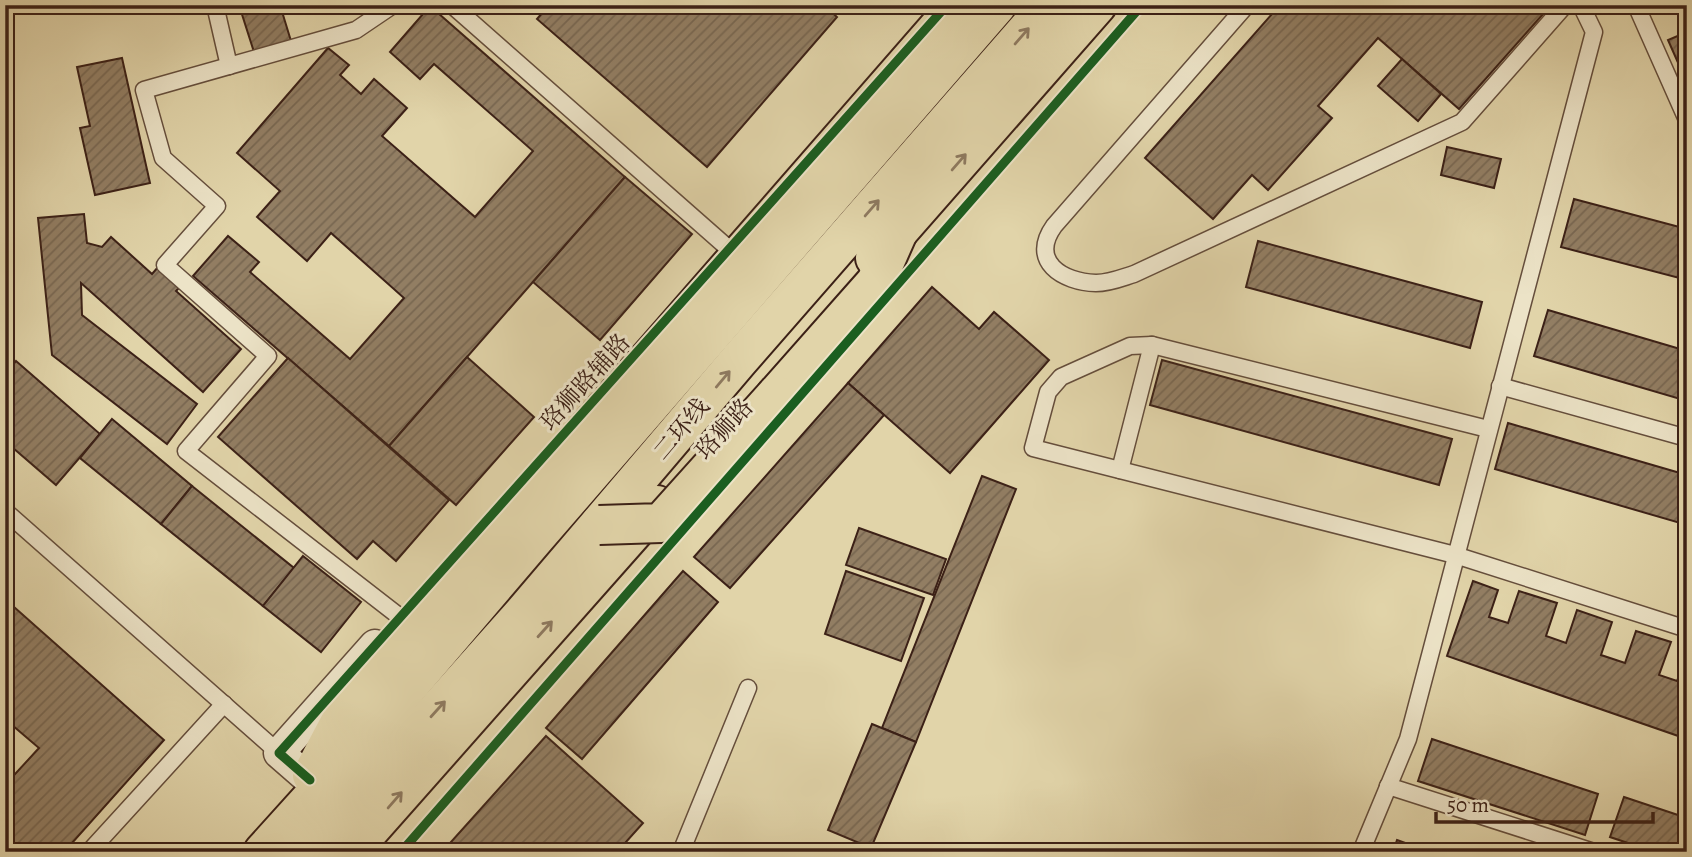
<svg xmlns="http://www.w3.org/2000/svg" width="1692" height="857" font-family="Alegreya,'Noto Serif SC',serif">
<defs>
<pattern id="building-hatch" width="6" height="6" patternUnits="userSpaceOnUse" patternTransform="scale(1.75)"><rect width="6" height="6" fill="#927e63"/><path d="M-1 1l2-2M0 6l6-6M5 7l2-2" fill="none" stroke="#786751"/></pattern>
</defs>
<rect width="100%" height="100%" fill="#e1d4a9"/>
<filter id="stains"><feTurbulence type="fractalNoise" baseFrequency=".00286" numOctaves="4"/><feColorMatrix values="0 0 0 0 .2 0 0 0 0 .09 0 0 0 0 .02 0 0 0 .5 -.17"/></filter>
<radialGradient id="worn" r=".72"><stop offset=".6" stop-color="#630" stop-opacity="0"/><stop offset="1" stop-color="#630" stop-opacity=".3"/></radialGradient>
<g fill="url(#building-hatch)" stroke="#3c2117" stroke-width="2">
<path d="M239,5H280L291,41L254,52Z"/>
<path d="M549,5H824L837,17L707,167L537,19Z"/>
<path d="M1280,5H1535L1544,13L1459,109L1378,38L1318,106L1332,118L1268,190L1252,175L1213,219L1145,158Z"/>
<path d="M430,6L625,177L389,446L193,276L228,236L259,262L250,272L350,359L404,298L331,233L307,261L257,217L280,191L237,153L328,48L349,65L340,75L361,94L374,79L407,108L382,136L475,217L533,151L434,64L420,79L390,52Z"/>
<path d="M1687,32V83L1668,40Z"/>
<path d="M122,58L150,183L95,195L80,128L90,126L77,67Z"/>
<path d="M1402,59L1441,94L1418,121L1378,86Z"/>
<path d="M1447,147L1501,159L1494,188L1441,175Z"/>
<path d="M625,177L692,234L600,340L533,282Z"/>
<path d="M1574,199L1687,229V280L1561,247Z"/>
<path d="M84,214L87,243L102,247L111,237L152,274L159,266L181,286L176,291L241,349L203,392L81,283L82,315L197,404L167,444L52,355L38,218Z"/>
<path d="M1258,241L1482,302L1470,348L1246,287Z"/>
<path d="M932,287L979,329L994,312L1049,360L950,473L848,383Z"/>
<path d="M1548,310L1687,351V401L1534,356Z"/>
<path d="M467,357L534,417L456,505L389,446Z"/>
<path d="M288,358L449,500L396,561L373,541L357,559L218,437Z"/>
<path d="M1162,360L1452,439L1439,485L1150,405Z"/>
<path d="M16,361L100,434L56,485L5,441V373Z"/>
<path d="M848,383L884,415L730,588L694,557Z"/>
<path d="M112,419L192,486L161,524L80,458Z"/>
<path d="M1508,423L1687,475V525L1495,469Z"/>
<path d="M982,476L1016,489L916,742L882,728Z"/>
<path d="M192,486L294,568L263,606L161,524Z"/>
<path d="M859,528L946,559L933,595L846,565Z"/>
<path d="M303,556L361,602L321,652L263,606Z"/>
<path d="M683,571L718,602L582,759L546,728Z"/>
<path d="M846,571L924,598L901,661L825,634Z"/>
<path d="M1473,581L1498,590L1489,617L1508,623L1519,591L1557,603L1546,636L1566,643L1577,610L1612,622L1601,655L1625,663L1636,631L1671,642L1659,675L1677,681L1687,654V739L1447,656Z"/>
<path d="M5,599L164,740L64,852H5V785L39,748L5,719Z"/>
<path d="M872,724L916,742L871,848L828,830Z"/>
<path d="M546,736L643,823L617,852H442Z"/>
<path d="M1432,739L1598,794L1585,835L1418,781Z"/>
<path d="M1624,797L1687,818V852H1655L1610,837Z"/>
<path d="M1397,840L1430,852H1393Z"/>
</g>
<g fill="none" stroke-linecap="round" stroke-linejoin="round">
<defs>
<g id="lane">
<path d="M215,5L229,66"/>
<path d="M393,5L356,30L144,90L163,158L217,206L165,265L268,356L186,451L400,617"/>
<path d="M452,5L729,249"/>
<path d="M1247,5L1054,226C1029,261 1062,282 1096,283C1110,283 1121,278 1134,274L1462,122L1565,5"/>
<path d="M1636,5L1687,120"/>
<path d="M1500,386L1687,438"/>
<path d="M1488,429L1152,345L1130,346L1061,377L1048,392L1033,448L1455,555L1687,629"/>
<path d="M1120,470L1152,345"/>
<path d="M5,511L279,753"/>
<path d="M1388,786L1594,852"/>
<path d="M89,852L224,704"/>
<path d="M681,852L748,688"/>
<path d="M1361,852L1408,739L1594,32L1581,5"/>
</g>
<path id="street" d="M310,780L279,753L375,645"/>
<g id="primary">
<path d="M875,258L1097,5"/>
<path d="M350,852L657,505"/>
</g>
<g id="highway">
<path d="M776,395L876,282L898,232"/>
<path d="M312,775L348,707L363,687L958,5"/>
<path d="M263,852L337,770L536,537L997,5"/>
<path d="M311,852L528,608L739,360L1049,5"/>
</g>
</defs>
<use href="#lane" stroke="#654e3c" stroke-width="19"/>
<use href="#street" stroke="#654e3c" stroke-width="33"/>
<use href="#primary" stroke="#3c2117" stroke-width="42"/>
<use href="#highway" stroke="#3c2117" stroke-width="42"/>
<use href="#lane" stroke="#ece3c7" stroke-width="16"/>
<use href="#street" stroke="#ece3c7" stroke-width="30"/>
<use href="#primary" stroke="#e1d4a9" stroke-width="38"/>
<use href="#highway" stroke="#e1d4a9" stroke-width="38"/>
<defs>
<path id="highway-bridge" d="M599,525L661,523L776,395"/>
</defs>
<use href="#highway-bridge" stroke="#3c2117" stroke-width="42" stroke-linecap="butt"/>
<use href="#highway-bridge" stroke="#e1d4a9" stroke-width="38"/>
<defs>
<g id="cycleway">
<path d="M310,780L279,753L947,5"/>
<path d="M401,852L1142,5"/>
</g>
</defs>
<use href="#cycleway" stroke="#ece3c7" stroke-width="13"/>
<use href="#cycleway" stroke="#1b5e20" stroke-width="9"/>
</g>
<defs><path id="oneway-shaft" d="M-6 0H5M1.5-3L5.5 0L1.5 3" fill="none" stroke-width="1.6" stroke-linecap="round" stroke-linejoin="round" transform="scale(1.75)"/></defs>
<g stroke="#8e7a60">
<use href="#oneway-shaft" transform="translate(1022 36) rotate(-49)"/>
<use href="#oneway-shaft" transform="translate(959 162) rotate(-49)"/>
<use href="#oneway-shaft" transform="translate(872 208) rotate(-49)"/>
<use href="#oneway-shaft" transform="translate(723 379) rotate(-50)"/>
<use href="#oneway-shaft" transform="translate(545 629) rotate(-48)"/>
<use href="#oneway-shaft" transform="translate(438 709) rotate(-48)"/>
<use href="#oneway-shaft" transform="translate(395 800) rotate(-49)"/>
</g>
<g text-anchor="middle" stroke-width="6" stroke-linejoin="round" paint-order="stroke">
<g font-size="24" fill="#3c2117" stroke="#ece3c7">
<text transform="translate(585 382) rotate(-48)" y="8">珞狮路辅路</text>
<text transform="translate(681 429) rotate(-50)" y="8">二环线</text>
<text transform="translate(724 429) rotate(-48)" y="8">珞狮路</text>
</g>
</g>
<rect width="1692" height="857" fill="none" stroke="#e1d4a9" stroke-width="28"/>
<rect x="7" y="7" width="1678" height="843" fill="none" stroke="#3c2117" stroke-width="3.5"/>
<rect x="14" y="14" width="1664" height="829" fill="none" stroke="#3c2117" stroke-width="2"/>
<path d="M1436 812v10h217v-10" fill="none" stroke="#3c2117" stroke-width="3.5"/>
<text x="1447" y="812" font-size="21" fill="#3c2117" stroke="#ece3c7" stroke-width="5" paint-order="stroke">50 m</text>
<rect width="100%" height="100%" filter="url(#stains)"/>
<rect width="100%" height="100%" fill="url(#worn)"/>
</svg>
